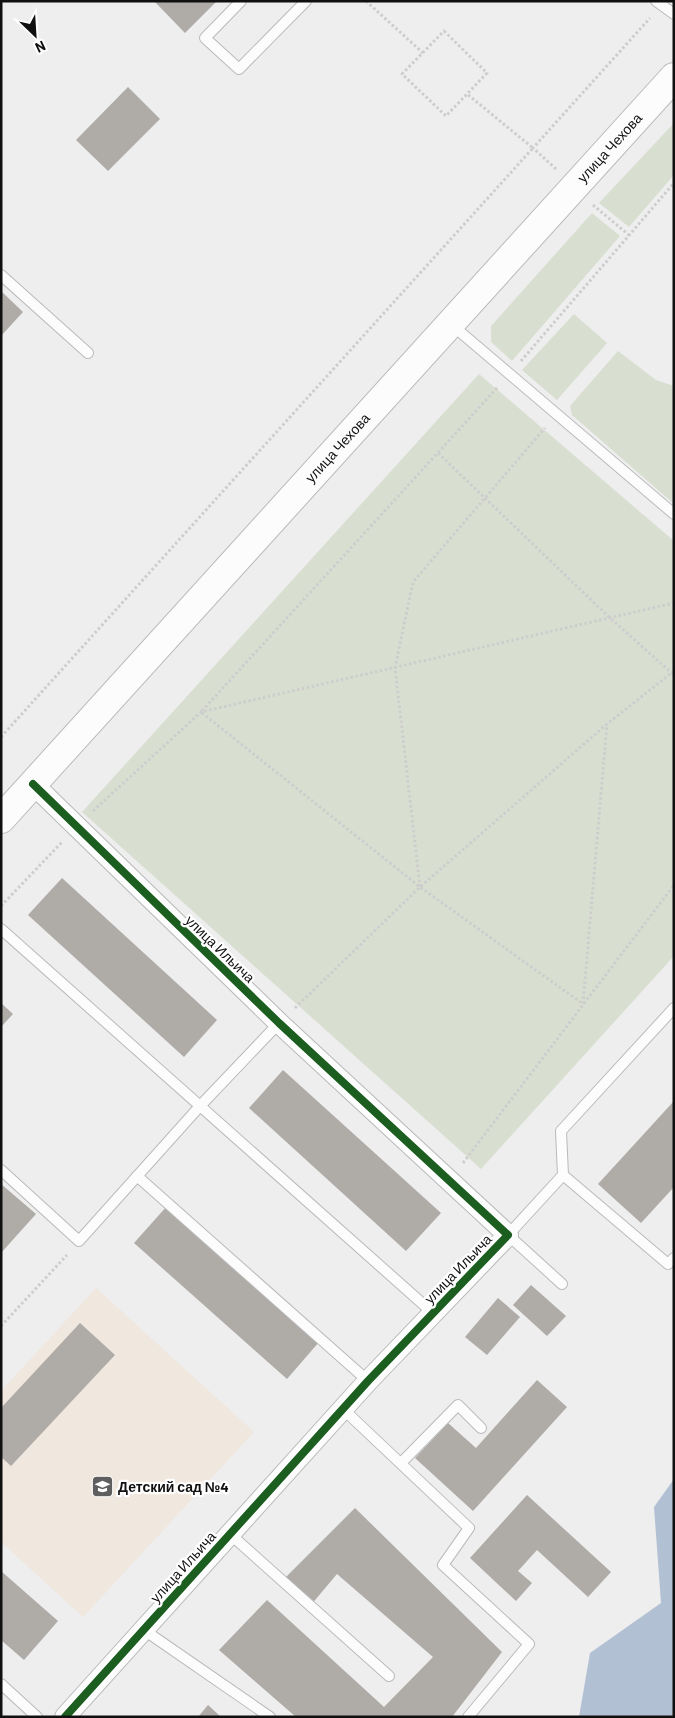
<svg xmlns="http://www.w3.org/2000/svg" width="675" height="1718" font-family="Barlow,sans-serif">
<rect width="100%" height="100%" fill="#eeeeef"/>
<path fill="#f0e7de" d="M96,1288L254,1432L83,1617L1,1542V1391Z"/>
<g fill="#d9dfd0">
<path d="M674,123V175L629,227L599,203Z"/>
<path d="M592,213L620,236L512,361L491,342V326Z"/>
<path d="M574,314L607,343L557,400L522,370Z"/>
<path d="M618,351L656,380L674,386V504L572,415L570,406Z"/>
<path d="M479,374L674,541V956L481,1169L82,812Z"/>
</g>
<path fill="#b2c0d4" d="M674,1479V1717H579L590,1653L661,1603L654,1507Z"/>
<g fill="#afaba7">
<path d="M154,1H217L185,33Z"/>
<path d="M128,87L160,119L108,171L76,140Z"/>
<path d="M1,291L23,312L1,336Z"/>
<path d="M62,878L217,1020L184,1057L28,915Z"/>
<path d="M1,1003L13,1014L1,1027Z"/>
<path d="M283,1070L441,1213L406,1251L249,1108Z"/>
<path d="M674,1101V1187L641,1223L598,1184Z"/>
<path d="M1,1184L36,1214L1,1253Z"/>
<path d="M167,1206L319,1342L287,1379L134,1243Z"/>
<path d="M531,1285L566,1316L547,1336L513,1305Z"/>
<path d="M498,1298L520,1317L487,1355L465,1337Z"/>
<path d="M80,1323L115,1355L11,1466L1,1457V1408Z"/>
<path d="M537,1380L567,1407L473,1511L415,1458L448,1423L476,1448Z"/>
<path d="M527,1495L611,1572L588,1597L537,1550L518,1571L532,1583L516,1601L470,1558Z"/>
<path d="M355,1508L502,1652L452,1717H296L219,1650L267,1600L384,1707L433,1657L337,1574L310,1606L282,1581Z"/>
<path d="M1,1571L58,1621L24,1660L1,1640Z"/>
<path d="M208,1705L221,1717H198Z"/>
</g>
<g fill="none" stroke-linecap="round" stroke-linejoin="round">
<defs>
<g id="service">
<path d="M241,1L205,38L239,69L306,1"/>
<path d="M656,1L674,14"/>
<path d="M1,275L88,353"/>
<path d="M452,325L674,514"/>
<path d="M1,929L433,1313"/>
<path d="M1,1170L79,1241L200,1106L279,1023"/>
<path d="M563,1175L668,1264L674,1258"/>
<path d="M137,1176L368,1381"/>
<path d="M562,1284L508,1235L563,1175L561,1131L674,1008"/>
<path d="M343,1409L469,1528L443,1565L529,1644L468,1717"/>
<path d="M401,1463L458,1405L481,1428"/>
<path d="M230,1534L389,1676"/>
<path d="M144,1630L270,1717"/>
<path d="M1,1684L37,1717"/>
</g>
<path id="minor" d="M33,784L279,1023L508,1235L368,1381L65,1717"/>
<g id="secondary">
<path id="s1" d="M1,819L674,77"/>
</g>
</defs>
<use href="#service" stroke="#bababb" stroke-width="12"/>
<use href="#minor" stroke="#bababb" stroke-width="22"/>
<use href="#secondary" stroke="#bababb" stroke-width="30"/>
<g stroke="#cdcdce" stroke-width="3" stroke-dasharray="2.5 2.5" stroke-linecap="butt">
<path d="M366,1L423,53"/>
<path d="M444,31L487,73L446,116L402,74Z"/>
<path d="M556,169L533,148L650,18"/>
<path d="M593,205L629,235"/>
<path d="M521,361L674,183"/>
<path d="M497,388L201,712L420,887L583,1004L607,724"/>
<path d="M438,453L610,618L674,675"/>
<path d="M1,737L533,148L467,94"/>
<path d="M93,811L201,712L674,603"/>
<path d="M420,887L395,668L413,582L545,428"/>
<path d="M1,906L62,842"/>
<path d="M295,1008L420,887L607,724L674,671"/>
<path d="M463,1163L674,885"/>
<path d="M1,1326L67,1255"/>
</g>
<use href="#service" stroke="#fcfcfd" stroke-width="10"/>
<use href="#minor" stroke="#fcfcfd" stroke-width="20"/>
<use href="#secondary" stroke="#fcfcfd" stroke-width="28"/>
<defs>
<path id="cycleway" d="M33,784L279,1023L508,1235L368,1381L65,1717"/>
</defs>
<use href="#cycleway" stroke="#fff" stroke-width="11"/>
<use href="#cycleway" stroke="#1b5e20" stroke-width="8"/>
</g>
<defs>
<symbol id="school-square" viewBox="-11 -11 22 22"><rect x="-9" y="-9" width="18" height="18" rx="4" fill="#5e5e5e" stroke="#fff"/><path d="M0-5L7-2L0 1L-7-2ZM-4 1L0 2.5L4 1V4Q0 6-4 4Z" fill="#fff"/></symbol>
</defs>
<g fill-rule="evenodd">
<use href="#school-square" x="90" y="1474" width="25" height="25"/>
</g>
<g text-anchor="middle" stroke-width="4.5" stroke-linejoin="round" paint-order="stroke">
<g font-size="14" fill="#101010" stroke="#fff">
<text dy="5" stroke="none"><textPath href="#s1" startOffset="906">улица Чехова</textPath></text>
<text dy="5" stroke="none"><textPath href="#s1" startOffset="501">улица Чехова</textPath></text>
<text transform="translate(220 949) rotate(44)" y="5">улица Ильича</text>
<text transform="translate(458 1269) rotate(-46)" y="5">улица Ильича</text>
<text transform="translate(183 1567) rotate(-48)" y="5">улица Ильича</text>
</g>
<g font-size="14" font-weight="bold" fill="#101010" stroke="#fff" text-anchor="start">
<text x="118" y="1492">Детский сад №4</text>
</g>
</g>
<rect width="675" height="1718" fill="none" stroke="#101010" stroke-width="5"/>
<g transform="translate(35 35) rotate(155)" stroke="#ffffff" stroke-width="4" paint-order="stroke">
<path d="M0-4L9 19L0 12L-9 19Z" fill="#101010"/>
<text y="-8" font-size="14" font-weight="bold" text-anchor="middle" fill="#101010">N</text>
</g>
</svg>
